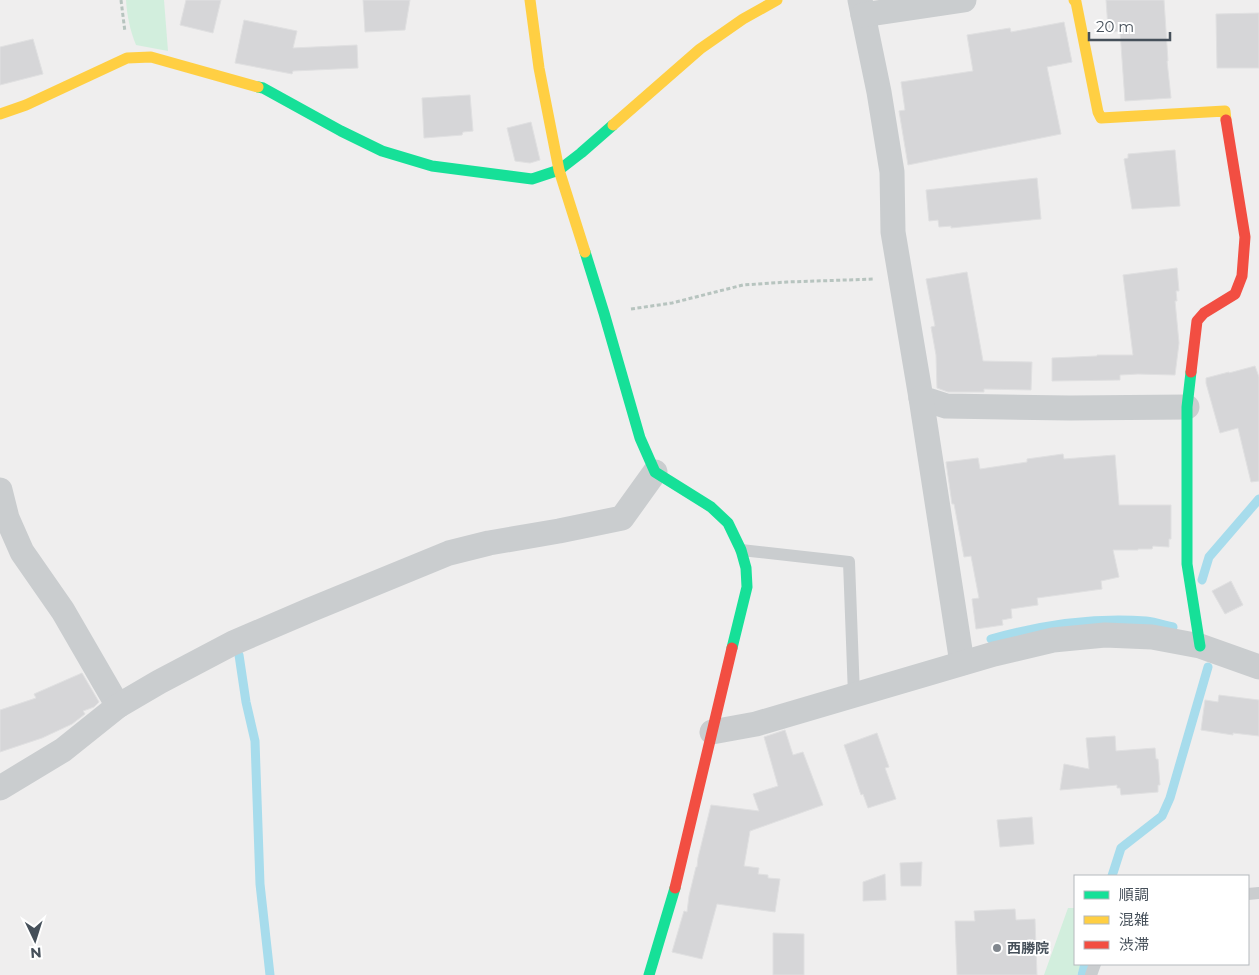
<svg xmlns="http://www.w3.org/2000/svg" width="1259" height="975" font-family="Montserrat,'Noto Sans JP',sans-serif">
<rect width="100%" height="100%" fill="#efeeee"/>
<g fill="#d2eedd">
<path d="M126,0H164L168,51L136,45C130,30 127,16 126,0Z"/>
<path d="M1068,908H1075V964H1081L1077,975H1044Z"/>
</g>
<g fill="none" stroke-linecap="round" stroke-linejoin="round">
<g stroke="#a7dcec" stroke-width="9">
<path d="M1202,580L1209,557L1259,499"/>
<path d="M991,639C1041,625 1094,617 1146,621C1155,622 1164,625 1173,627"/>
<path d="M239,655L246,702L255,741L260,884L270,975"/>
<path d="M1112,876L1121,848L1162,816L1170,798L1208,667"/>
<path d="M1082,975L1085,964"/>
</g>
</g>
<g fill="#d6d6d8" stroke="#e0e0e1">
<path d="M186,0H221L213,33L180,25Z"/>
<path d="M363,0H410L405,30L365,32Z"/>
<path d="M1106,0H1164L1168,61H1167L1171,98L1125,101L1120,31L1113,32L1112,28H1108Z"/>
<path d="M1259,13V68H1217L1216,14Z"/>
<path d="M244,20L297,31L293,48L357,45L358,68L293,71L292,74L235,63Z"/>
<path d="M1064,22L1072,62L1047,67L1061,134L908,165L899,111L905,110L901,82L973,71L967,35L1010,28L1011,32Z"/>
<path d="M33,39L43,74L0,85V47Z"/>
<path d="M470,95L473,131L463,132L462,135L424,138L422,98Z"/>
<path d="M531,122L540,160L530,163L515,161L507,128Z"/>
<path d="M1175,150L1180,206L1132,209L1124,159L1128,158V154Z"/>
<path d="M1037,178L1041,219L951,228V226L939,227L938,220L929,221L926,190Z"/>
<path d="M1177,268L1179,291H1176L1177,301H1175L1179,343L1175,375L1138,374L1120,375V380L1052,381V358L1097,356V355H1133L1123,275Z"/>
<path d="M967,272L983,361L1032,362L1031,390L984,389V392H948L937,388L936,355L931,327L935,326L926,279Z"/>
<path d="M1255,366L1259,377V481L1251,482L1238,428L1220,433L1206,383V378L1229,372V373Z"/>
<path d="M1063,454L1064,459L1115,455L1119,505H1171V539H1169V547L1153,546L1152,549H1138V550H1113L1119,577L1101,581L1102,589L1037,598L1038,605L1011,609L1012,618L1002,620L1003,625L976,629L972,599L979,598L971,556L964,557L954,504H952L946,462L978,458L980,469L1027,462V459Z"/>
<path d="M1231,581L1243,605L1225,614L1212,591Z"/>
<path d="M82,673L99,702L94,707L83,711L85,714L72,724L42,738L0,752V710L36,698L34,694Z"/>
<path d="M1219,695L1259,700V736L1233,733V735L1201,730L1205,700L1218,702Z"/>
<path d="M785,730L793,755L803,752L823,805L750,831L744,866L759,868L758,874L768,875V878L780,879L775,912L717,904L702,959L672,952L684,911L687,912L689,896L696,867H697L698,858L711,805L759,811L753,794L778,786L764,737Z"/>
<path d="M877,733L889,767L885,768L896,799L868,808L863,794L861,795L844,745Z"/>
<path d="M1115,736L1116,751L1155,748L1156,759H1158L1160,785H1158V792L1121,795L1120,788H1117V785L1060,790L1064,764L1089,769L1086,738Z"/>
<path d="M1032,817L1034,844L1000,847L997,820Z"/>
<path d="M922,862L921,886H901L900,863Z"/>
<path d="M885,874L886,900L863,901V882Z"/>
<path d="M1015,909L1016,920L1035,919L1037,975H957L955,921H975L974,911Z"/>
<path d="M773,933L804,934V975H773Z"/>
</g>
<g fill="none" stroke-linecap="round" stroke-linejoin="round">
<g stroke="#b7c4bf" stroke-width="3" stroke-dasharray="4 2.5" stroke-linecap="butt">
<path d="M121,0L125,32"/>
<path d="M631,309L672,303L743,285L787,282L875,279"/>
</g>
<g stroke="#cacdcf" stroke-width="12">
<path d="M741,550L849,562L854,695"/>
<path d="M1248,894L1259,893"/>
<path d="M1091,975L1095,964"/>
</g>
<g stroke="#cacdcf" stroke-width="25">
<path d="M860,0L879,92L892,172L893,232L921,398L946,406L1070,408L1187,407"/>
<path d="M863,15L964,0"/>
<path d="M921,398L962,663"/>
<path d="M0,490L7,518L22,552L63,611L118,706"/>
<path d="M712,732L756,724L994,654L1053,640L1105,635L1152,637L1200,646L1259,667"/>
<path d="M0,788L63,750L118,706L159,682L233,643L310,610L449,553L489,543L559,531L622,518L655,472"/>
</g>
<g stroke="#16e098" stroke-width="11">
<path d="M258,87L263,88L341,131L382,151L432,166L532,179L559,170L581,153L613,125"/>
<path d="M585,252L604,313L640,438L655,472L711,507L728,523L741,550L746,568L747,587L732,648"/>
<path d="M1191,372L1187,407V564L1200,646"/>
<path d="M649,975L675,888"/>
</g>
<g stroke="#ffcf43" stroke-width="11">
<path d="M530,0L539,68L559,170L585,252"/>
<path d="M1074,0L1076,2L1098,112L1101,118L1225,111L1226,120"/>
<path d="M0,114L26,105L127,58L151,57L258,87"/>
<path d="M613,125L700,49L743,19L777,0"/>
</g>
<g stroke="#f24e42" stroke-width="11">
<path d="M1191,372L1197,321L1204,313L1235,294L1242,276L1245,237L1226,120"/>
<path d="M675,888L732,648"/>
</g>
</g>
<circle fill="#81878e" stroke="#fff" stroke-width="2" cx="997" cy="948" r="5"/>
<g text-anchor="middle" stroke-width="4" stroke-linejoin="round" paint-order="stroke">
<g font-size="14" font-weight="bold" fill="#46505a" stroke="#fff" text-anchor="start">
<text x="1007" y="953">西勝院</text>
</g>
</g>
<rect x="1074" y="875" width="175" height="90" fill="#ffffff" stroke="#b5b9bd"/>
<rect x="1084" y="891" width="25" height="8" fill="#16e098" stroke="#b5b9bd"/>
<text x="1119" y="900" font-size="15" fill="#46505a">順調</text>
<rect x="1084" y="916" width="25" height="8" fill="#ffcf43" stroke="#b5b9bd"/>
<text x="1119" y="925" font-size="15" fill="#46505a">混雑</text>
<rect x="1084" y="941" width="25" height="8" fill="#f24e42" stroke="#b5b9bd"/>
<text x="1119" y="950" font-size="15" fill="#46505a">渋滞</text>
<g transform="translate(35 940) rotate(176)" stroke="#ffffff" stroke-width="4" paint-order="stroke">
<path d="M0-4L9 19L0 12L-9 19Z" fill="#46505a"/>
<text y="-8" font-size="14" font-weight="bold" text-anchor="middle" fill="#46505a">N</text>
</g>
<path d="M1089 32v8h81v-8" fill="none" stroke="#46505a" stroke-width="2.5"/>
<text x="1096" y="32" font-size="15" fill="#46505a" stroke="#ffffff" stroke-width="4" paint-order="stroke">20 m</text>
</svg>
